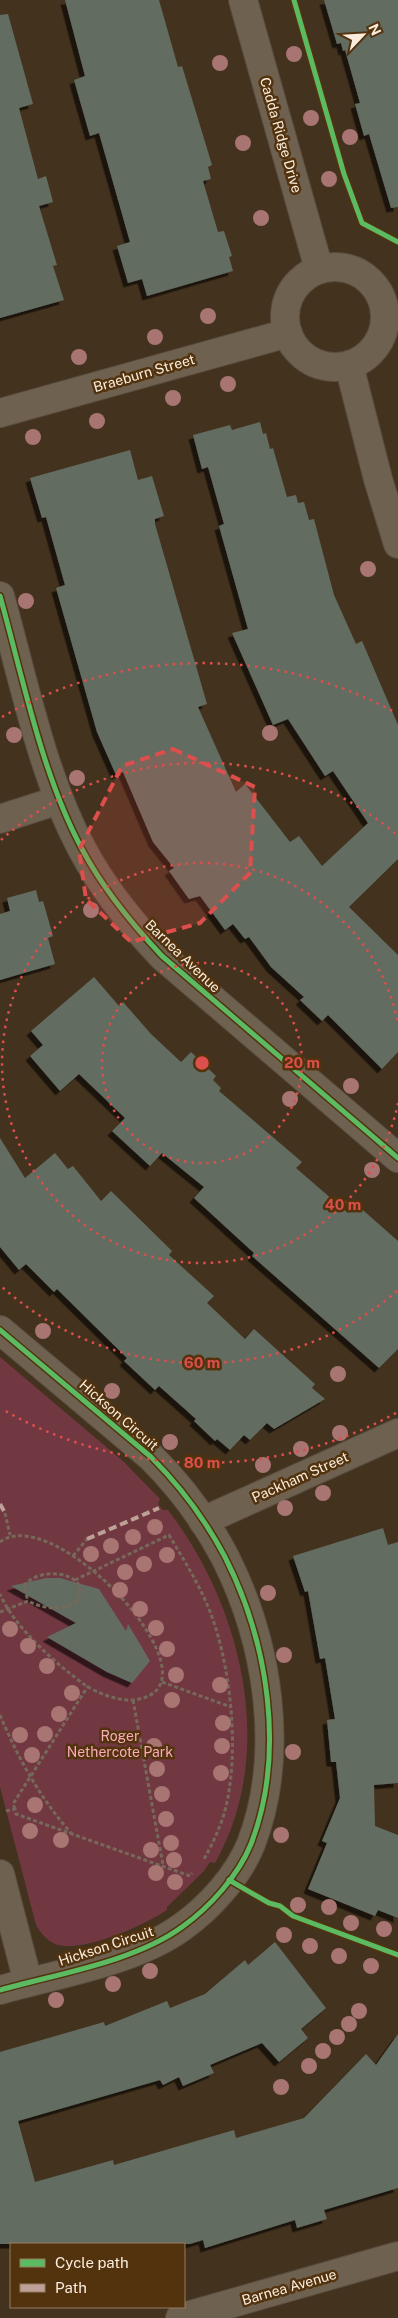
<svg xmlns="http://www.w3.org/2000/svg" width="398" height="2318" font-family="'Public Sans',sans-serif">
<defs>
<filter id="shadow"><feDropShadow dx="-4.5" dy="4.5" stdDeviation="0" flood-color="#0009"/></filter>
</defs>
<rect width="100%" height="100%" fill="#43321d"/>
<path fill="#723841" d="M0,1357L124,1462L160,1499L158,1504L163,1510H168C242,1606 278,1752 215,1863L210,1862L204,1871L167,1907V1910C145,1925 82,1954 55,1944C46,1940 41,1933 36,1925L0,1787Z"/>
<g fill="#636c61" filter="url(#shadow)">
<path d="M65,0H159L178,67L182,66L212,165L208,167L211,179L203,181L218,232L224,231L232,256L229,257L233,271L147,296L142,279L128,283L117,246L130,242L99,133L90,136L74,80L85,76Z"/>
<path d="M324,0H398V207L391,208L369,134L364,136L355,104L360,103L345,50L343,51L341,43L337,44Z"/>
<path d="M8,14L33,104L19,108L38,179L46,176L53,202L39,206L57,265L53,266L64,300L0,318V15Z"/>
<path d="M260,422L263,434L266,433L270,449L273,448L287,497L296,495L298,503L304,502L309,520L314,519L334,595L356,644L362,641L398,725V859L349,907L398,955V1052L382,1069L328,1015L322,1021L300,1000L304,997L271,967L249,937L245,939L233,924L225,930L200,896L189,899L169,871L174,868L153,842L123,772L116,775L97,732L56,588L65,585L46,517L42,518L30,478L130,450L138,480L152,476L164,516L155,519V524L207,704L198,707L236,792L245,784L290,842L299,836L322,866L368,823L333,771L325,776L288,719L273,725L232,633L248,629L219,526L224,524L208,467L202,469L193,435L230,425L232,430Z"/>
<path d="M36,890L39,902L43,901L53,936L48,938L55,964L0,980V914L10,911L7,898Z"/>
<path d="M94,977L119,1006L123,1002L151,1034L181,1062L191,1052L216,1076L213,1080L221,1088L219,1091L302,1162L296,1168L348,1213L356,1204L398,1241V1349L379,1368L252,1256L254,1253L194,1198L204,1187L162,1153L150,1166L112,1131L125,1118L79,1074L60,1091L30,1056L43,1045L31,1031Z"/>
<path d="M0,1138L25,1178L55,1153L68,1169L73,1166L101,1201L111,1191L172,1251L169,1255L214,1296L207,1303L245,1339L254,1329L315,1384L312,1388L325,1399L274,1429L267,1423L250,1440L244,1435L230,1450L217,1439L215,1441L194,1421L196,1419L159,1386L155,1390L124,1361L127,1358L57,1289L54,1292L26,1264L19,1270L0,1247Z"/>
<path d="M383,1528L388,1545L398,1542V1783L374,1785L375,1826L398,1835V1918L378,1910L375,1916L308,1889L327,1843L322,1841L340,1798L336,1762H331L327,1720L335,1719L325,1658L320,1659L308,1591L305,1592L293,1556Z"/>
<path d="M46,1578H60L99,1589L126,1631L128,1624L150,1661L132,1683L107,1672L47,1637L76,1623L11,1586Z"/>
<path d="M275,1942L326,2008L301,2029L308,2038L279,2062L262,2043L210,2065L214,2073L183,2086L179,2077L163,2085L160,2080L18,2121L35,2182L113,2160L114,2165L234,2130L236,2138L304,2118L366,2054L376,2065L398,2034V2188L324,2210L327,2219L297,2228L295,2220L205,2248L203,2240L190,2244H0V2052L104,2022L105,2026L167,2001L170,2008L205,1994L245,1960L248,1965Z"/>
</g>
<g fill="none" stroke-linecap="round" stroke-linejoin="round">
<defs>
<g id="minor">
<path d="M243,0L319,269"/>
<circle cx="335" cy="317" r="50"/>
<path d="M349,365L378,479L398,544"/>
<path d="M0,413L288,333"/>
<path d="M0,596C23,678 42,775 82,849C103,889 131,923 162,956L398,1158"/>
<path d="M0,819L59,800"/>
<path d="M0,1330L151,1457C180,1486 206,1521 225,1557C268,1642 286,1753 251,1844C238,1876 210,1907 182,1927C134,1962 56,1974 0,1990"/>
<path d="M203,1521L398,1433"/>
<path d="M0,1874L28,1982"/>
<path d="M180,2318L398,2256"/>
</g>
</defs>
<use href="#minor" stroke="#594d40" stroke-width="30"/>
<g stroke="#76695a" stroke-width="3" stroke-dasharray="4 2.5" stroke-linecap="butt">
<path d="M5,1513L10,1535"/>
<path d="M0,1542C55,1500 224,1682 139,1699C122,1703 99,1694 85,1685C56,1664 14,1627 0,1594"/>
<path d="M73,1556L87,1539"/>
<path d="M75,1580L169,1535C182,1557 196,1579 206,1602C231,1658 241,1755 224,1814C219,1830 212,1845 204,1859"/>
<path d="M0,1612L28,1601C43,1609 66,1612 79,1598L80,1587C72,1569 34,1570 24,1586L28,1601"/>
<path d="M162,1682L231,1707"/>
<path d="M133,1700L163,1865"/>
<path d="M0,1715C18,1758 40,1798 71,1833"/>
<path d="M15,1809L13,1804L88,1686"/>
<path d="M6,1811L15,1809L16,1814L190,1876L192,1873"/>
</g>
<use href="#minor" stroke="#6f6150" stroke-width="28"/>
<g stroke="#bda197" stroke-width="4" stroke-dasharray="8 4" stroke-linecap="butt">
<path d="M0,1504L5,1513"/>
<path d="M87,1539L159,1508"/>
</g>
<defs>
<g id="cycleway">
<path d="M294,0L344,174L362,223L398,242"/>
<path d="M0,596C23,678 42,775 82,849C103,889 131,923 162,956L398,1158"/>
<path d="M0,1330L151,1457C180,1486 206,1521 225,1557C268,1642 286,1753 251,1844C238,1876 210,1907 182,1927C134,1962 56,1974 0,1990"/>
<path d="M229,1880L269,1903L280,1906L293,1916L398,1955"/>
</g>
</defs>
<use href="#cycleway" stroke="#52330e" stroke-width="8"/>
<use href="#cycleway" stroke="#5cba63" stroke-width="5"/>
</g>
<g fill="#a87573">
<circle cx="294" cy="54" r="8"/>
<circle cx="220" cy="63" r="8"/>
<circle cx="311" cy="118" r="8"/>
<circle cx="350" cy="137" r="8"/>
<circle cx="243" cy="143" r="8"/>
<circle cx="329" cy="179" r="8"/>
<circle cx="261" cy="218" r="8"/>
<circle cx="208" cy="316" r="8"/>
<circle cx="155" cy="337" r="8"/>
<circle cx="79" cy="357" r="8"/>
<circle cx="228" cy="384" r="8"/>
<circle cx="173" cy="398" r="8"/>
<circle cx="97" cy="421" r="8"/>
<circle cx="33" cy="437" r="8"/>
<circle cx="368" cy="569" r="8"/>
<circle cx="26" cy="601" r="8"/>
<circle cx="270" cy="733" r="8"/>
<circle cx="14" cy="735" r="8"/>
<circle cx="77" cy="778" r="8"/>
<circle cx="91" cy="910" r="8"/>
<circle cx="351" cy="1086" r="8"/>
<circle cx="290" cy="1099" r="8"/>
<circle cx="372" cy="1170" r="8"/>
<circle cx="43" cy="1331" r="8"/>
<circle cx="338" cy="1374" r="8"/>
<circle cx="112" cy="1391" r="8"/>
<circle cx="340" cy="1433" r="8"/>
<circle cx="170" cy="1442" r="8"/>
<circle cx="301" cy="1449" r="8"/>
<circle cx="263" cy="1465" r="8"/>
<circle cx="323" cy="1493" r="8"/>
<circle cx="285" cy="1508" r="8"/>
<circle cx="155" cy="1527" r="8"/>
<circle cx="133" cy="1537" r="8"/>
<circle cx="111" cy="1546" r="8"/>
<circle cx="91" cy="1554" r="8"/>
<circle cx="167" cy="1555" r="8"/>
<circle cx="144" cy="1564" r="8"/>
<circle cx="125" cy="1572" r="8"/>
<circle cx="120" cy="1590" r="8"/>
<circle cx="268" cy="1593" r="8"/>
<circle cx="140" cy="1609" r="8"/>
<circle cx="156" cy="1628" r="8"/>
<circle cx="10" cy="1629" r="8"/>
<circle cx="28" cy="1646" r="8"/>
<circle cx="167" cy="1649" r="8"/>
<circle cx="284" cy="1655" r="8"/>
<circle cx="47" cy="1666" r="8"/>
<circle cx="176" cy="1675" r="8"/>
<circle cx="220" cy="1685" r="8"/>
<circle cx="72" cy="1693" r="8"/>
<circle cx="172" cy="1700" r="8"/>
<circle cx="59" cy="1714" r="8"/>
<circle cx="223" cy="1723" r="8"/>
<circle cx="45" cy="1734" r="8"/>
<circle cx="20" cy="1735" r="8"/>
<circle cx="154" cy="1746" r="8"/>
<circle cx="222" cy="1746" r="8"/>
<circle cx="293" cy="1752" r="8"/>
<circle cx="32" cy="1755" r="8"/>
<circle cx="157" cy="1769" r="8"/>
<circle cx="221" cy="1773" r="8"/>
<circle cx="162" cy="1794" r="8"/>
<circle cx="35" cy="1805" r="8"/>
<circle cx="166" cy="1819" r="8"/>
<circle cx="30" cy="1831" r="8"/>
<circle cx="281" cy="1835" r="8"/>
<circle cx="61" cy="1840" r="8"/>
<circle cx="171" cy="1843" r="8"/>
<circle cx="151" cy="1850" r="8"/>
<circle cx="174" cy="1860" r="8"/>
<circle cx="156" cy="1873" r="8"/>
<circle cx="175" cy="1882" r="8"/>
<circle cx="298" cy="1905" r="8"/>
<circle cx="329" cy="1907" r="8"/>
<circle cx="351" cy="1923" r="8"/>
<circle cx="384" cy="1929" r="8"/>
<circle cx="284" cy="1935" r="8"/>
<circle cx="310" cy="1946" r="8"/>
<circle cx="339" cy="1956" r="8"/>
<circle cx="371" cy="1966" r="8"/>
<circle cx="150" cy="1971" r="8"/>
<circle cx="113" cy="1984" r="8"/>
<circle cx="56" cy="2000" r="8"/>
<circle cx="359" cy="2011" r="8"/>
<circle cx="349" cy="2024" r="8"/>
<circle cx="337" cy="2037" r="8"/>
<circle cx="323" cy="2051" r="8"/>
<circle cx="309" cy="2066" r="8"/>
<circle cx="281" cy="2087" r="8"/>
</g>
<path fill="#dd4f4c" fill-opacity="0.2" stroke="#dd4f4c" stroke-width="4" stroke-dasharray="10 6" stroke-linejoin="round" d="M173,749L255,787L250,873L200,923L131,942L86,899L79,850L122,766Z"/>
<g fill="none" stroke="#dd4f4c" stroke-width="2.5" stroke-dasharray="2.5 5">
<circle cx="202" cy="1063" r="100"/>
<path d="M398 1103A200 200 0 1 1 398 1023"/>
<path d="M397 1291A300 300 0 0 1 1 1286M1 840A300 300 0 0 1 397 835"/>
<path d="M396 1413A400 400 0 0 1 2 1409M2 717A400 400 0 0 1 396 713"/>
</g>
<g text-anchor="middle" stroke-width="5" stroke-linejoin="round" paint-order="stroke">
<g font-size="14" fill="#fbedde" stroke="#52330e">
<text transform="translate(281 135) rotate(74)" y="5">Cadda Ridge Drive</text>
<text transform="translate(144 373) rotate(-16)" y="5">Braeburn Street</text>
<text transform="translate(183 956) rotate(44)" y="5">Barnea Avenue</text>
<text transform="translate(119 1415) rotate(41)" y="5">Hickson Circuit</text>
<text transform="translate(300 1477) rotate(-24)" y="5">Packham Street</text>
<text transform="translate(106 1946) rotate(-18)" y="5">Hickson Circuit</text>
<text transform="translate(289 2287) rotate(-16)" y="5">Barnea Avenue</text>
</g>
<g font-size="14" fill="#fbabba" stroke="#52330e">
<text x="120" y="1741">Roger<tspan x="120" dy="16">Nethercote Park</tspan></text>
</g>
</g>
<circle cx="202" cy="1063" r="8" fill="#dd4f4c" stroke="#52330e" stroke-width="2.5"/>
<g font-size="15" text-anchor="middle" font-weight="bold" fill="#dd4f4c" stroke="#52330e" stroke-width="5" stroke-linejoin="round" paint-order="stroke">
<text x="302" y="1068">20 m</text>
<text x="343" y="1210">40 m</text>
<text x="202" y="1368">60 m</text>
<text x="202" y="1468">80 m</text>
</g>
<rect x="10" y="2243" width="175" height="65" fill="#52330e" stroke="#967d61"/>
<rect x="20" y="2259" width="25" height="8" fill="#5cba63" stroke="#967d61"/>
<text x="55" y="2268" font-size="15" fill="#fbedde">Cycle path</text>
<rect x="20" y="2284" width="25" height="8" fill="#bda197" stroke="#967d61"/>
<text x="55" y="2293" font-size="15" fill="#fbedde">Path</text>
<g transform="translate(363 35) rotate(65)" stroke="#52330e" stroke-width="4" paint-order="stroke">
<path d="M0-4L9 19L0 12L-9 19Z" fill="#fbedde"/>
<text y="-8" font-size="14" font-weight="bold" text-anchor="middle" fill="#fbedde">N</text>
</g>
</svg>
